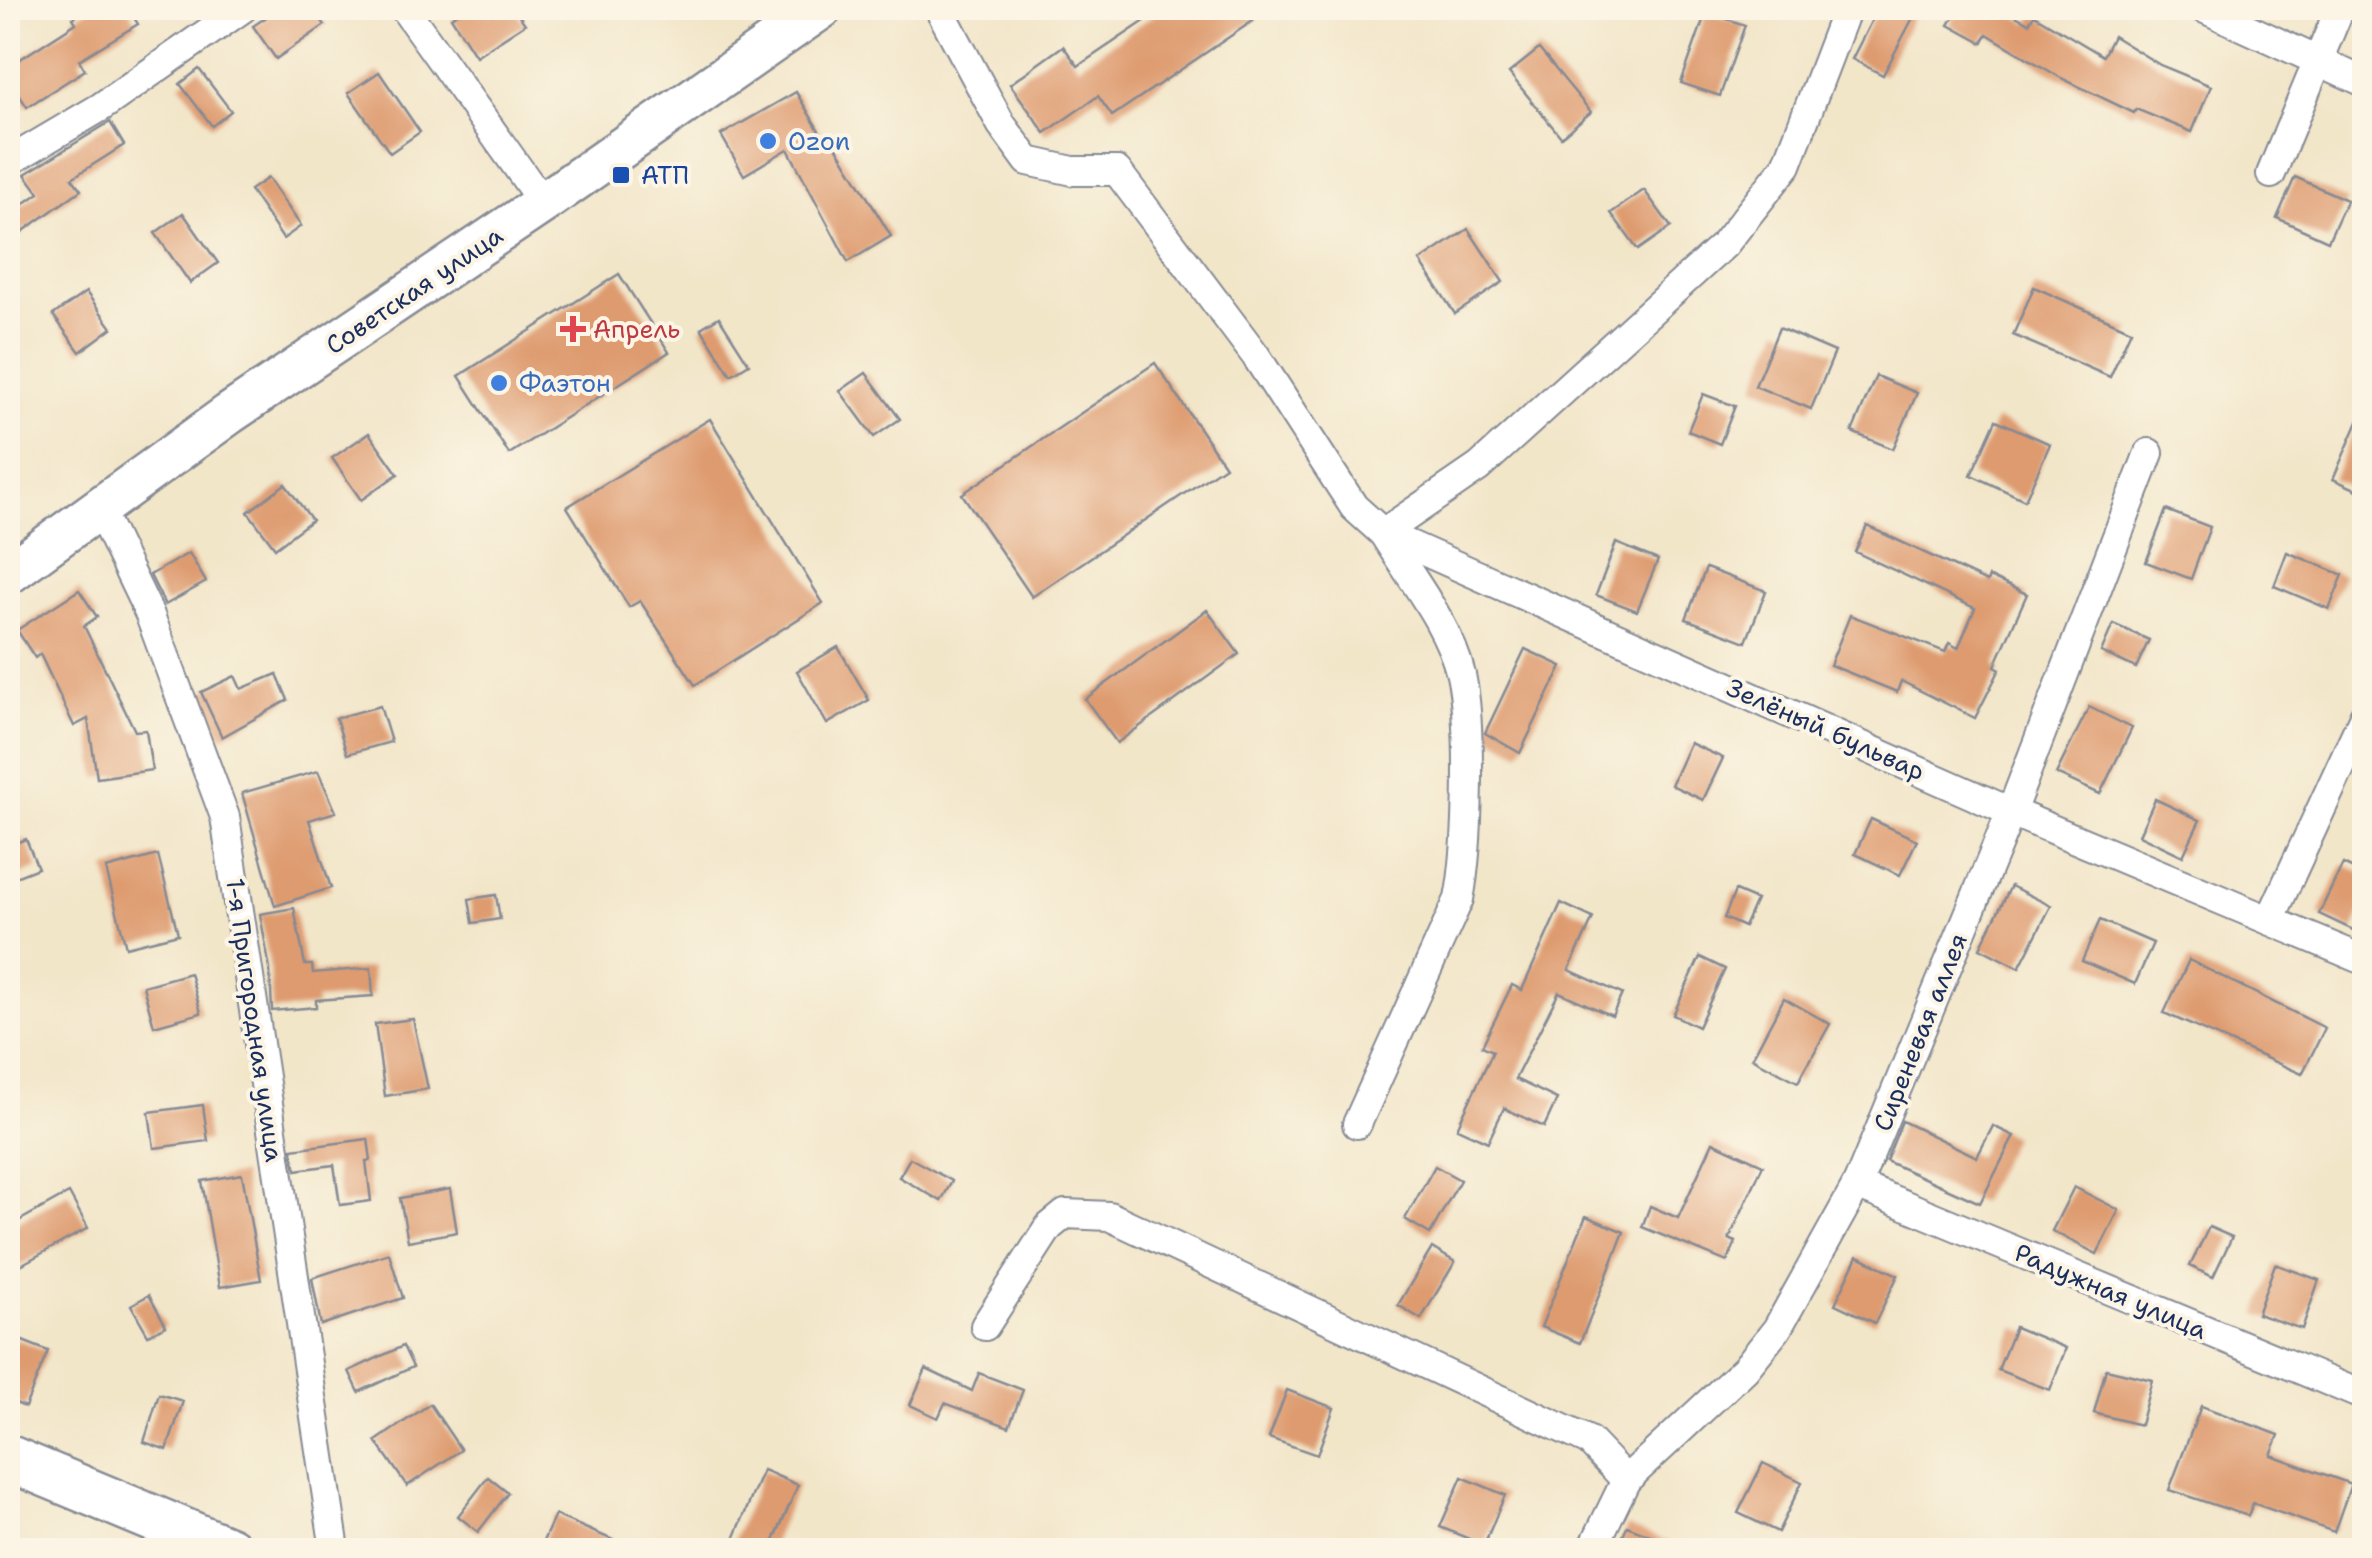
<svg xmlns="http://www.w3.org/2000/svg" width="2372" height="1558" font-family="'Shantell Sans',sans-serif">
<rect width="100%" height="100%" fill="#fcf5e5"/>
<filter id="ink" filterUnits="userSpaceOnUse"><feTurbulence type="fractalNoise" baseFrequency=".01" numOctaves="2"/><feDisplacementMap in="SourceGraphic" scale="20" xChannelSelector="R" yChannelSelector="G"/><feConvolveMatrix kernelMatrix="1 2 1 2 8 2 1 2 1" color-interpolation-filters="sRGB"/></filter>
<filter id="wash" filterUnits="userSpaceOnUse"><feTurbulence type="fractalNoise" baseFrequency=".0048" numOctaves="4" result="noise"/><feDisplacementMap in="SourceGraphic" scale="40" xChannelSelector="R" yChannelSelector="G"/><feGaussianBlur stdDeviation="2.25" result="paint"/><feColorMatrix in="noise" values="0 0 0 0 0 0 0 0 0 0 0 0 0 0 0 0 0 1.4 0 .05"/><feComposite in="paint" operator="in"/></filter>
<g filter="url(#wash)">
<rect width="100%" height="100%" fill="#f2e6c9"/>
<g id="blocks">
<g fill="#de9b70">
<path d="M91,8H128L138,24L79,60L85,70L27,107L8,77V67L76,23L73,18Z"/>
<path d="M280,8H312L325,25L276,59L253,26Z"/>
<path d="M467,8H514L525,24L476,56L451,17Z"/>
<path d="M1164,8H1272L1112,116L1098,96L1045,133L1010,84L1063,46L1078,66Z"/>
<path d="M1878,8H1918L1883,75L1852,59Z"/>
<path d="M1959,8H2000L2029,23L2034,15L2103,56L2113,36L2160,65L2211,86L2192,132L2136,109L2134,113L2061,78L1987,34L1982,43L1949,25Z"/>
<path d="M1706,12L1745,25L1720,96L1681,83Z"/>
<path d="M1539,49L1591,112L1561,137L1509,73Z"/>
<path d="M199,69L231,111L212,126L180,84Z"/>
<path d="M379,72L420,132L390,153L348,93Z"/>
<path d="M796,92L824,139L830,136L891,236L848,262L788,149L744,175L721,135Z"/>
<path d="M110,122L124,145L72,178L81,190L8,242V215L39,193L25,174Z"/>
<path d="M2295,177L2347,200L2328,241L2277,218Z"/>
<path d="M268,178L301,226L283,239L250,190Z"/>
<path d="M1644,190L1671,227L1638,250L1611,213Z"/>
<path d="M183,213L218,263L190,283L155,233Z"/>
<path d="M1468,229L1503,282L1455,314L1420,261Z"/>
<path d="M619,274L669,352L509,454L459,376Z"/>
<path d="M2034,287L2131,330L2110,377L2013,335Z"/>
<path d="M86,292L112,328L80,352L53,315Z"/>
<path d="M719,317L749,364L731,375L701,328Z"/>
<path d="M1779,328L1835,352L1811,409L1755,386Z"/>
<path d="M1155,363L1225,466L1032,597L962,494Z"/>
<path d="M866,373L900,419L874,437L840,391Z"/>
<path d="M1876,376L1917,393L1893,449L1852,432Z"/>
<path d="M1703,394L1735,406L1720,444L1688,431Z"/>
<path d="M2364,408V493L2333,479Z"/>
<path d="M710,419L823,603L695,685L640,601L629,607L567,507Z"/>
<path d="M1996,420L2050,444L2025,500L1971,475Z"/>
<path d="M369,433L398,474L361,500L332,458Z"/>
<path d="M285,484L312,520L275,548L248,512Z"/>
<path d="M2166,510L2210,527L2191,579L2146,562Z"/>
<path d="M1867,526L1987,582L1989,577L2027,594L1995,666L2000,669L1975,718L1901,681L1897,692L1830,665L1850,615L1945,652L1949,643L1958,648L1975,608L1855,552Z"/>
<path d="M1616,543L1658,560L1637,611L1596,595Z"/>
<path d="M2287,552L2343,575L2329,609L2274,586Z"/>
<path d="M189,553L206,582L165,605L150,575Z"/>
<path d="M1706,568L1766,591L1746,642L1686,619Z"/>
<path d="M79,590L97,617L84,626L135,731L146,730L152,770L97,778L88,719L74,726L40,654L35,658L17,630Z"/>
<path d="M1207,610L1239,654L1117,743L1085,699Z"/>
<path d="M2113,624L2149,640L2136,668L2101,652Z"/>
<path d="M838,647L869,700L827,724L797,671Z"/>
<path d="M1525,649L1562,666L1520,753L1485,733Z"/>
<path d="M277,674L288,700L222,737L201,692L235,676L241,689Z"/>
<path d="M380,706L391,742L347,754L336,718Z"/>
<path d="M2089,707L2132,728L2100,794L2056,774Z"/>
<path d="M1690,743L1723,758L1703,800L1671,785Z"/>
<path d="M318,771L336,812L309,820L331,888L275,906L242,793Z"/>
<path d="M2155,799L2200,820L2183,856L2139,835Z"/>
<path d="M1871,819L1917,840L1900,875L1855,854Z"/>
<path d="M26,839L38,868L8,880V846Z"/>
<path d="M158,855L178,934L126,947L106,869Z"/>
<path d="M2343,864L2364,874V906L2353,930L2319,914Z"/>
<path d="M2011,886L2051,906L2019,968L1980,948Z"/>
<path d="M1735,891L1756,900L1744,927L1724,918Z"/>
<path d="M496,895L500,919L473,923L469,899Z"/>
<path d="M1561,903L1593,918L1569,970L1622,994L1612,1016L1559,992L1515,1079L1557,1099L1544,1127L1504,1108L1488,1142L1457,1128L1493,1051L1482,1046L1512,985L1522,990Z"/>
<path d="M294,908L305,965H312L313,973L371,968L373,996L316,1000V1007L272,1011L270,969L260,914Z"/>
<path d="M2100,920L2153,943L2135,984L2082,961Z"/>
<path d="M1700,957L1725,969L1698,1027L1673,1015Z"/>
<path d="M2189,960L2325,1028L2302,1074L2164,1013Z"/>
<path d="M190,973L201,1013L154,1026L143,986Z"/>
<path d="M1784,998L1830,1024L1798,1082L1752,1058Z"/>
<path d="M413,1019L428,1089L385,1096L375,1024Z"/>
<path d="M203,1105L208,1141L154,1148L149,1112Z"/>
<path d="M1902,1121L1977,1157L1993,1126L2014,1136L1980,1203L1886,1161Z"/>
<path d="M368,1139L371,1160L366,1161L371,1201L340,1205L334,1165L296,1170L292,1149Z"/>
<path d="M1713,1142L1763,1165L1729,1239L1736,1242L1727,1262L1642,1227L1650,1206L1678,1218Z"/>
<path d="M910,1158L952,1181L941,1201L899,1177Z"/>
<path d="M1435,1166L1460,1180L1430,1234L1405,1219Z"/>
<path d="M242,1174L261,1280L220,1287L202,1181Z"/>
<path d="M2074,1187L2119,1210L2097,1254L2052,1231Z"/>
<path d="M450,1189L457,1232L408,1241L400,1198Z"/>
<path d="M69,1193L88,1228L8,1272V1227Z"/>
<path d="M1586,1216L1624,1232L1580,1343L1541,1327Z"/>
<path d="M2209,1227L2232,1237L2213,1277L2190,1266Z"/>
<path d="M1432,1248L1455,1262L1421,1319L1398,1305Z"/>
<path d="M389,1253L403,1298L321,1325L312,1278Z"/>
<path d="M1858,1256L1898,1275L1875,1323L1835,1304Z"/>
<path d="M2275,1264L2319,1280L2302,1329L2257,1314Z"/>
<path d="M149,1295L166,1326L148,1335L131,1305Z"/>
<path d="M2015,1327L2066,1348L2050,1390L1998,1370Z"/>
<path d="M15,1338L48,1351L25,1407L8,1400V1357Z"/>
<path d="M403,1346L413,1367L359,1392L349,1371Z"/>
<path d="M926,1369L972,1391L979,1373L1023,1390L1009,1427L945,1403L938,1418L910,1405Z"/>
<path d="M2106,1369L2152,1380L2140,1425L2094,1413Z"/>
<path d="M1287,1390L1334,1408L1317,1455L1269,1438Z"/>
<path d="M159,1394L183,1401L167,1450L144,1442Z"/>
<path d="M430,1404L461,1450L407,1486L376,1441Z"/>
<path d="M2201,1406L2279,1435L2271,1455L2351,1484L2334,1532L2253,1503L2248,1516L2169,1490Z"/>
<path d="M1763,1463L1802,1482L1778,1532L1738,1513Z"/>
<path d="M763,1470L798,1485L770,1550H747L732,1544Z"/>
<path d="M488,1477L508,1493L478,1532L458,1516Z"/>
<path d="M1462,1477L1505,1495L1484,1545L1440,1527Z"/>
<path d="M555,1515L636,1550H539Z"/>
<path d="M1627,1526L1686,1549V1550H1617Z"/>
</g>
</g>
</g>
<g filter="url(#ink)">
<use href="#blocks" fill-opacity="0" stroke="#868a94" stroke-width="2.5"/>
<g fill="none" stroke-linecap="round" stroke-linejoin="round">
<defs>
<g id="street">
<path d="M404,8L543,203"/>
<path d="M939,8L1001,124L1028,161L1073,171H1117L1256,356L1354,507L1383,533L2011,812L2364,960"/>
<path d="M2203,8L2364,82"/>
<path d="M8,162L101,107L243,8"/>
<path d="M2271,174L2340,8"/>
<path d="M100,511L149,613L225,817L335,1550"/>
<path d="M2270,920L2364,716"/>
<path d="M1357,1124L1459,899C1469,850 1472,724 1461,675C1449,625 1410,577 1383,533L1479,467L1724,245L1787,165L1847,8"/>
<path d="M1857,1185L2364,1396"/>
<path d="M985,1326L1049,1227L1065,1214L1109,1216L1589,1441L1626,1480"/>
<path d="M1592,1550L1626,1480L1745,1369L1777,1329L1857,1185L2011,812L2149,453"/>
</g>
<path id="secondary" d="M8,574L229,414L543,203L822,8"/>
<path id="primary" d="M8,1458L229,1550"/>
</defs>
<use href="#street" stroke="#868a94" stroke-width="32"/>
<use href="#secondary" stroke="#868a94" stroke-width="45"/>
<use href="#primary" stroke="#868a94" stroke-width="50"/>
<use href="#street" stroke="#fff" stroke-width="28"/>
<use href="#secondary" stroke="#fff" stroke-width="40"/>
<use href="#primary" stroke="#fff" stroke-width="45"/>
</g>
</g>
<g fill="#3f7fe0" stroke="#fcf5e5" stroke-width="4">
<circle cx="768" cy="141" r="10"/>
<circle cx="499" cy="383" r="10"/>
</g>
<rect fill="#1a4fb4" stroke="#fcf5e5" stroke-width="4" x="611" y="165" width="20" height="20" rx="5"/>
<path fill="#e0444e" stroke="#fcf5e5" stroke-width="4" d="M568 314h10v10h10v10h-10v10h-10v-10h-10v-10h10z"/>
<g text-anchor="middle" stroke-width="8" stroke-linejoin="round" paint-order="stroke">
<g font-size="25" fill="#366cbe" stroke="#fcf5e5" text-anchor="start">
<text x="788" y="150">Ozon</text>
<text x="519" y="392">Фаэтон</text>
</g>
<g font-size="25" fill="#164399" stroke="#fcf5e5" text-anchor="start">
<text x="641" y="184">АТП</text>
</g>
<g font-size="25" fill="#1b2f5e" stroke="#fcf5e5">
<text transform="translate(414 290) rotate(-34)" y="9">Советская улица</text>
<text transform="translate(1826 729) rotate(24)" y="9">Зелёный бульвар</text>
<text transform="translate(255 1020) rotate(82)" y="9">1-я Пригородная улица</text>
<text transform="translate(1920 1032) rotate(-68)" y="9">Сиреневая аллея</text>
<text transform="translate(2111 1291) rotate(23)" y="9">Радужная улица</text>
</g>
<g font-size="25" fill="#be3a42" stroke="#fcf5e5" text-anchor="start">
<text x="593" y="338">Апрель</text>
</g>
</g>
<rect width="2372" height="1558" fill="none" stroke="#fcf5e5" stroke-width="40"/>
</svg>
